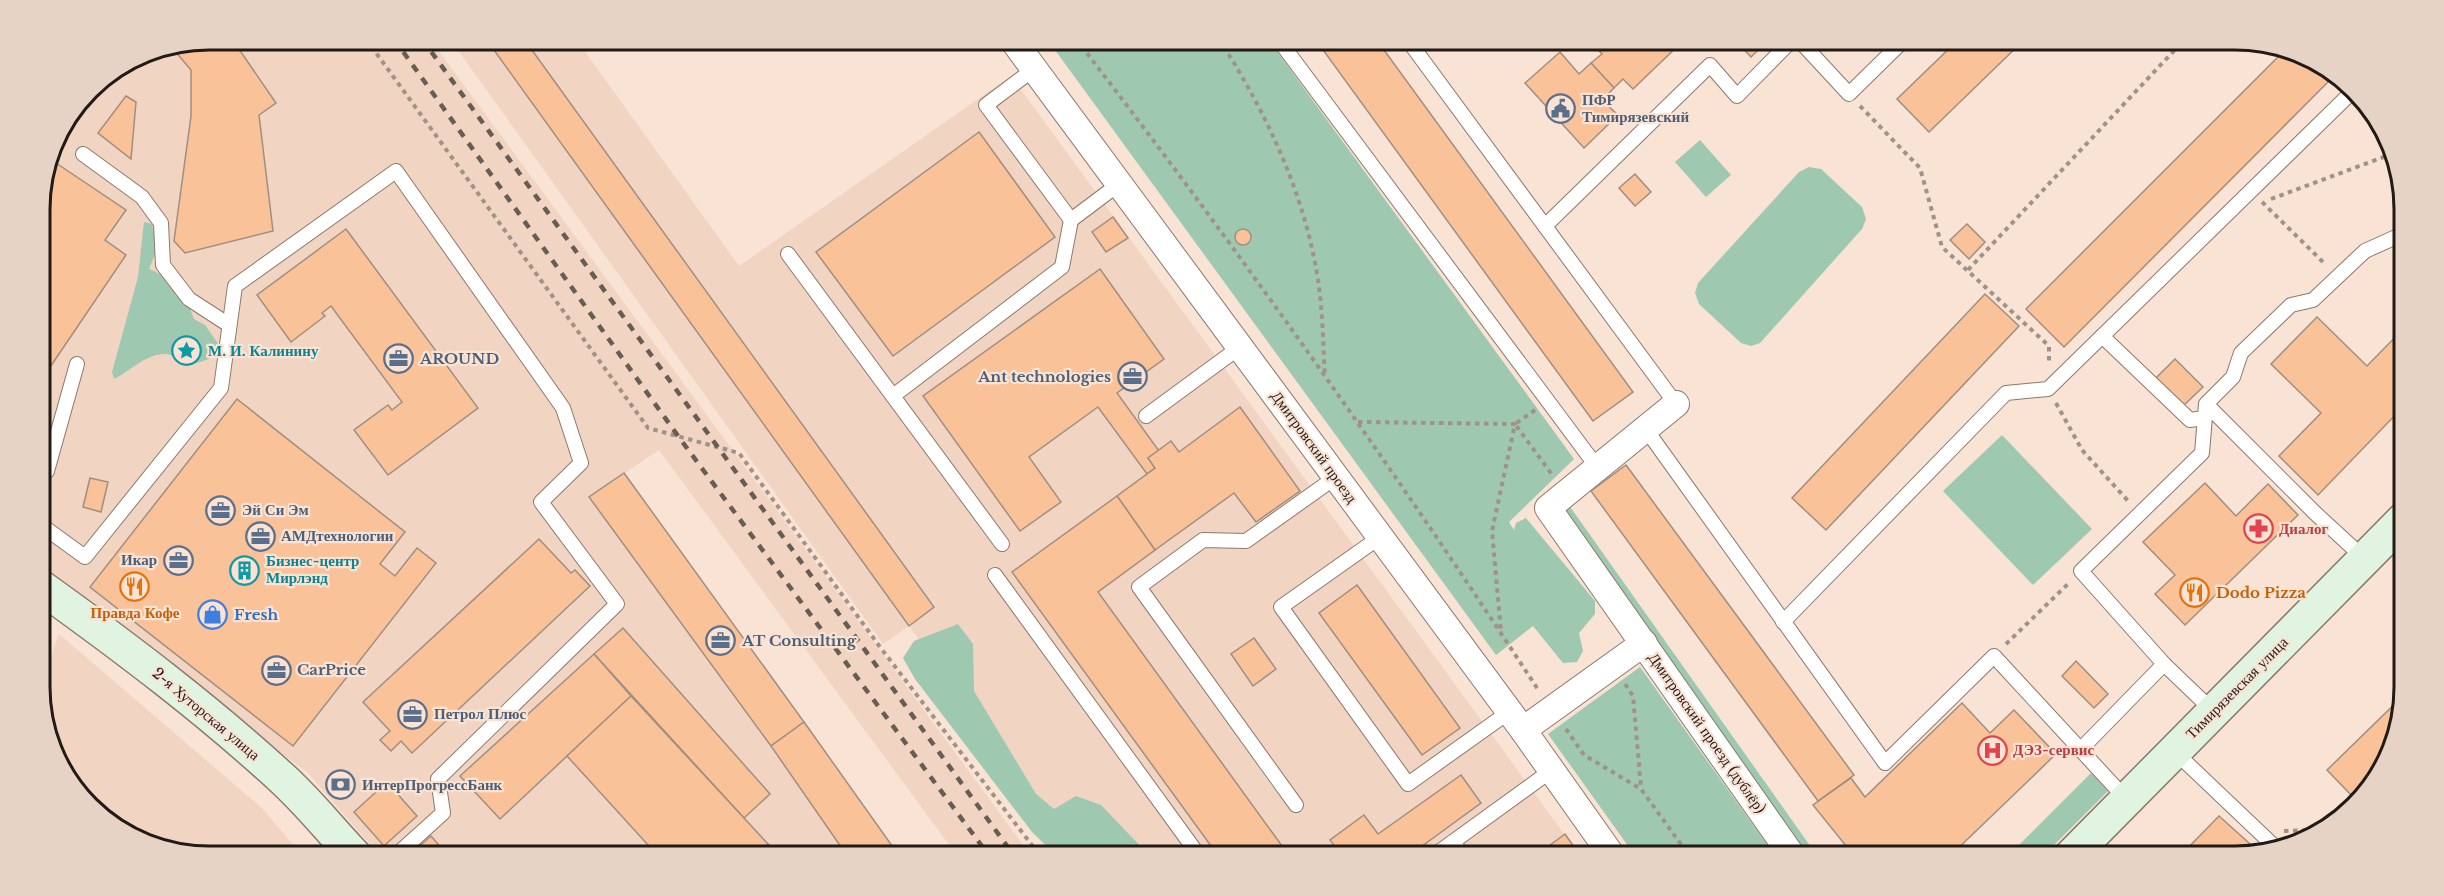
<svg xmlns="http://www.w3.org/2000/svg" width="2444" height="896" font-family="'Libre Baskerville',serif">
<rect width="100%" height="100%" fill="#f8e3d4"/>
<g fill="#f1d5c2">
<path d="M209,39H430L1032,857H958L659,450L625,473L900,857H381L307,772L41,575L39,197L57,133L97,81L144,52Z"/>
<path d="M450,39H576L739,266L1011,76L1581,857H1081L909,626L883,644Z"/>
<path d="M59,634L263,809L303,857H209L155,848L81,799L42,720V682Z"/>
</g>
<g fill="#9ec9b0">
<path d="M1047,39H1268L1574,459L1509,522L1514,530L1516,523L1526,518L1595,601V614L1579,633L1583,651L1577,662L1563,663L1533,626L1496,655Z"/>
<path d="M1700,140L1731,175L1706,197L1675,162Z"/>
<path d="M1809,167L1821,169L1862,207L1866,219L1862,229L1760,343L1751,346L1741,343L1699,304L1695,293L1698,283L1799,172Z"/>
<path d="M144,222L152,224L157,249L149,269C169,276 188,299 194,319L205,325L219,345L209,359L191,365C184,362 173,354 165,354C146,354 130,371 114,379L112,372L138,277Z"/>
<path d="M2002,435L2092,529L2033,585L1943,491Z"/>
<path d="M1566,501L1818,857H1803L1557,508Z"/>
<path d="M958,624L973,644L974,691L1036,794L1054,809L1076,796L1101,805L1151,857H1058L1032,832L915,679L903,658L914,641Z"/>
<path d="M1640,667L1776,857H1636L1548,734Z"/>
<path d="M2091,773L2108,791L2042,857H2007Z"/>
</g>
<g fill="#fac299" stroke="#a18e80" stroke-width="1.5">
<path d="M209,39H232L276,103L259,115L273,231L185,253L174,241L191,116V70L174,50V46Z"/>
<path d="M486,39H524L934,607L909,626Z"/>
<path d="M1323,39H1376L1633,392L1593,421L1318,43Z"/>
<path d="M1596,39H1683L1684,40L1633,89L1623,79L1614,88L1591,63L1602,54L1592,43Z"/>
<path d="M1734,39H1769L1751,57Z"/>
<path d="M1959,39H2025L1929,132L1897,99Z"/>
<path d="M2287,48L2333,77L2064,347L2026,309Z"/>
<path d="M1560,52L1579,74L1591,63L1614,88L1602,100L1618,115L1584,148L1525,83Z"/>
<path d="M126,96L136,102L131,159L98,133Z"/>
<path d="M67,120L72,123L63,139L56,136Z"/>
<path d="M979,132L1055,237L893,356L816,252Z"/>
<path d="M50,159L126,210L105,240L126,255L40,382L39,197Z"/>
<path d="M1635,174L1651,192L1635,206L1619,188Z"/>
<path d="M1113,217L1128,238L1106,252L1092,232Z"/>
<path d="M1967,224L1985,242L1969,259L1950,240Z"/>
<circle cx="1243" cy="237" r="8"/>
<path d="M346,229L478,408L388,475L354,430L388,405L392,410L402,402L331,306L322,313L325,316L291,342L257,295Z"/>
<path d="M1100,269L1164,359L1117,393L1159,451L1148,458L1155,468L1147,474L1098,407L1029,457L1061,502L1020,531L923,396Z"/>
<path d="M1985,294L2019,326L1826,530L1792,498Z"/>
<path d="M2317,317L2367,366L2404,328V406L2318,495L2279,456L2321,413L2271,364Z"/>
<path d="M2175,359L2203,387L2184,405L2156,378Z"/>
<path d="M237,399L405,532L380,564L395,576L417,548L436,563L293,746L90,587Z"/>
<path d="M1240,407L1300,491L1256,522L1234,493L1155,550L1117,496L1155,468L1148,458L1171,441L1179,452Z"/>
<path d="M1626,465L1854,775L1818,801L1591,491Z"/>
<path d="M624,473L804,722L771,746L589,497Z"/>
<path d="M90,478L108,482L101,512L83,507Z"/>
<path d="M2205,483L2236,516L2268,484L2298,515L2185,625L2155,594L2175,575L2143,542Z"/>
<path d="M1117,496L1155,550L1098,592L1290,857H1219L1012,572Z"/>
<path d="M539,539L571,573L575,570L590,586L412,753L401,741L391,751L380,740L390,731L363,702Z"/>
<path d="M1357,585L1460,728L1422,755L1319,613Z"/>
<path d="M623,628L770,794L744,818L594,654Z"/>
<path d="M1254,638L1276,669L1253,686L1231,654Z"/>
<path d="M594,654L631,696L500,819L460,776Z"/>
<path d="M2076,661L2108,694L2094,708L2062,676Z"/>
<path d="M2404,695L2396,741L2355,799L2327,770Z"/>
<path d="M631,696L768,844L755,857H659L567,756Z"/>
<path d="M1962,703L1990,733L2014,710L2056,754L1949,857H1855L1813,805L1851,778L1865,797Z"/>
<path d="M804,722L900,857H848L771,746Z"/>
<path d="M1461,775L1481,803L1407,857H1343L1330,840L1364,815L1378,834Z"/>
<path d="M387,782L417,816L384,846L354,812Z"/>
<path d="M2219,816L2259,852L2246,857H2179Z"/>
<path d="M1565,834L1581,857H1534Z"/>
<path d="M431,836L449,857H407Z"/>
<path d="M768,844L780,857H755Z"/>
</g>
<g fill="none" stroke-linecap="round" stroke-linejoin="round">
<defs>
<g id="lane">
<path d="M1278,39L1597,467"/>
<path d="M1407,39L1676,404"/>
<path d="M1798,39L1849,94L1905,39"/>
<path d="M1034,69L986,105L1071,220L1119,184"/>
<path d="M83,154L142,197L161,223L163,265L189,299L229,325"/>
<path d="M1545,226L1710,65L1737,96L1793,39"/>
<path d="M788,254L1002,544"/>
<path d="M2102,336L2190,420L2204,418"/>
<path d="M893,396L1062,267L1071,220"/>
<path d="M2206,404L2202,453L2081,571L2164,664L2213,711"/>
<path d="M1146,416L1240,347"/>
<path d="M1645,428L1885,763L1994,656L2127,800"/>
<path d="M41,477L47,471L77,364"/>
<path d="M41,525L85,557L221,388L235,286L396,171L563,408L581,463L541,502L617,604L438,779L443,813L394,857"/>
<path d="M1380,537L1281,607L1408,784L1509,712"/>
<path d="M2365,559L2315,513L2206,404L2233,377L2241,353L2291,305L2313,300L2365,251L2396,237"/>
<path d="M995,575L1200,857"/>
<path d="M1783,622L2006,393L2048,389L2353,91"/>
<path d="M2080,750L2164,664"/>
<path d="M2174,751L2274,846"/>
<path d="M1296,805L1139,587L1203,540L1246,541L1336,477"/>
<path d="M1453,842L1464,857"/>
<path d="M1432,857L1552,770"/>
</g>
<g id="street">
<path d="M1012,39L1523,730L1613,857"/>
<path d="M1676,404L1548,508L1793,857"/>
<path d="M1523,730L1644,643"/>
</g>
<g id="secondary">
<path d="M41,587C126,648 208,710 284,780C310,804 332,832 356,857"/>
<path d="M2070,857L2404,519"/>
</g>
</defs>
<use href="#lane" stroke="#8c796b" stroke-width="16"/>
<use href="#street" stroke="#8c796b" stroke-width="28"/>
<use href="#secondary" stroke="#8c796b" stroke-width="36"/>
<g stroke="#a19287" stroke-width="4" stroke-dasharray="4.5 4.5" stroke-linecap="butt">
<path d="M366,39L648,428L739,453L880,647L1041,857"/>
<path d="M1076,39C1239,250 1393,468 1539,691"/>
<path d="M1219,39C1266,112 1305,194 1318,280C1323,312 1323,345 1325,377"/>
<path d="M1703,39L1706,50"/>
<path d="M1860,106L1920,168L1942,247L2049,346V364"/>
<path d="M2271,199L2389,155"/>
<path d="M2262,202L2325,264"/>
<path d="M1968,270L2185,39"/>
<path d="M2056,403L2082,450L2129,502"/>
<path d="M1535,410L1515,424L1553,476"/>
<path d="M1358,422L1515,424L1492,531L1501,632"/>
<path d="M2006,644L2070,582"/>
<path d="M1625,684L1633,696L1641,788"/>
<path d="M1566,729L1584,755L1641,789L1690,857"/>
<path d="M2284,831L2317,830"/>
</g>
<use href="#lane" stroke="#fff" stroke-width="14"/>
<use href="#street" stroke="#fff" stroke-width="26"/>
<use href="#secondary" stroke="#e0f4e1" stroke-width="33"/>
<g stroke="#685d54" stroke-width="4.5" stroke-dasharray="8 8" stroke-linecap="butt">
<path d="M394,39L678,436L990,857"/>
<path d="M422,39L1015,857"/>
</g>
</g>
<defs>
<symbol id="civic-ring" viewBox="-11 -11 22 22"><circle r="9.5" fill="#f8e3d4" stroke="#5c6f8a" stroke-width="1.5"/><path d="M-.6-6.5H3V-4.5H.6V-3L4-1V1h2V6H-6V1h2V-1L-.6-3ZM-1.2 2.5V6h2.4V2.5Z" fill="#5c6f8a"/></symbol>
<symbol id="sight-ring" viewBox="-11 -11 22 22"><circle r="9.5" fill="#f8e3d4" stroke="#0f9aa8" stroke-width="1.5"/><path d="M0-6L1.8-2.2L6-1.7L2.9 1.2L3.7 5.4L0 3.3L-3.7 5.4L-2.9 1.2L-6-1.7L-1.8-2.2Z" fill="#0f9aa8"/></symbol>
<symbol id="office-ring" viewBox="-11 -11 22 22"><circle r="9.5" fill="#f8e3d4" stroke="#5c6f8a" stroke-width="1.5"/><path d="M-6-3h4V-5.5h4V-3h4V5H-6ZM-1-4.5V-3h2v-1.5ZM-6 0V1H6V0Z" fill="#5c6f8a"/></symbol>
<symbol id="pharmacy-ring" viewBox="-11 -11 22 22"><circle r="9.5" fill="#f8e3d4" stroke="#e0444e" stroke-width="1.5"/><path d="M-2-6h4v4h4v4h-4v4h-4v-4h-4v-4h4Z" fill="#e0444e"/></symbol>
<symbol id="building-ring" viewBox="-11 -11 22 22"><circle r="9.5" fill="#f8e3d4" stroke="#0f9aa8" stroke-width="1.5"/><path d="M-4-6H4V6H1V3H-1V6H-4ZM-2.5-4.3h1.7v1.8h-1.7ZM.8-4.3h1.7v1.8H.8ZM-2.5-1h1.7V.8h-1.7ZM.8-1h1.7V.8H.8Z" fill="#0f9aa8"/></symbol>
<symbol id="restaurant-ring" viewBox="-11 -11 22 22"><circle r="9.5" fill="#f8e3d4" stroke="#e8710a" stroke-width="1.5"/><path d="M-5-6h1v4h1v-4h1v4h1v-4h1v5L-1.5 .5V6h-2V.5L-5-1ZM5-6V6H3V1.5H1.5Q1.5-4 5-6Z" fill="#e8710a"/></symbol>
<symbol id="shop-ring" viewBox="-11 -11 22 22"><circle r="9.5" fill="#f8e3d4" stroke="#3f7fe0" stroke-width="1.5"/><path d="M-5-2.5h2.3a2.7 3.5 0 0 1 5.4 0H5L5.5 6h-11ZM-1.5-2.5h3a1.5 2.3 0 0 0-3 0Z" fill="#3f7fe0"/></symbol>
<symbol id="hospital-ring" viewBox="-11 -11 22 22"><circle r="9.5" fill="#f8e3d4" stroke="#e0444e" stroke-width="1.5"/><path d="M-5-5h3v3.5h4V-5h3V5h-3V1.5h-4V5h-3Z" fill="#e0444e"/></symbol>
<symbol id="bank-ring" viewBox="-11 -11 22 22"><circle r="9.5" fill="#f8e3d4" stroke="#5c6f8a" stroke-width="1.5"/><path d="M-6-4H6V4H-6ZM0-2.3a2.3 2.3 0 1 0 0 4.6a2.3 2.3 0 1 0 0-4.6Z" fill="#5c6f8a"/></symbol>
</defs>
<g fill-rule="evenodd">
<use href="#civic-ring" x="1544" y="92" width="33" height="33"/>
<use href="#sight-ring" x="170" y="334" width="33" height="33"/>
<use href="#office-ring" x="382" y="342" width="33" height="33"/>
<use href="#office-ring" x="1116" y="360" width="33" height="33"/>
<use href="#office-ring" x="204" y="494" width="33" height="33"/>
<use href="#pharmacy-ring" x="2242" y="512" width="33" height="33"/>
<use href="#office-ring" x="244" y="520" width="33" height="33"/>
<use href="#office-ring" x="162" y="544" width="33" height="33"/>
<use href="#building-ring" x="228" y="554" width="33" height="33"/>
<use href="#restaurant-ring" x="118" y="570" width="33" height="33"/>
<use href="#restaurant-ring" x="2178" y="576" width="33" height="33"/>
<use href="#shop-ring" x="196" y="598" width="33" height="33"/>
<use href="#office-ring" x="704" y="624" width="33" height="33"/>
<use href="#office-ring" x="260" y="654" width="33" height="33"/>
<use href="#office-ring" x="396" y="698" width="33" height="33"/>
<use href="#hospital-ring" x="1976" y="734" width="33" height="33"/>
<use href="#bank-ring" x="324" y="768" width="33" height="33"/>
</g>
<g text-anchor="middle" stroke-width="4.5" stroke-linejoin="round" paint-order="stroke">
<g font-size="15" font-weight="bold" fill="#4e5e75" stroke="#f8e3d4" text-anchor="start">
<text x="1582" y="105">ПФР<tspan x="1582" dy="17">Тимирязевский</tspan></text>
<text x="420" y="364">AROUND</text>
<text x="1111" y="382" text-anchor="end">Ant technologies</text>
<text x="242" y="515">Эй Си Эм</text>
<text x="281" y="541">АМДтехнологии</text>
<text x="157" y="565" text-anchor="end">Икар</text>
<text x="742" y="646">AT Consulting</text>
<text x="297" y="675">CarPrice</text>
<text x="434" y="719">Петрол Плюс</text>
<text x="362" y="790">ИнтерПрогрессБанк</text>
</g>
<g font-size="15" font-weight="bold" fill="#0d838f" stroke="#f8e3d4" text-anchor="start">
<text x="208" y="356">М. И. Калинину</text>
<text x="266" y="566">Бизнес-центр<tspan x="266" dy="17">Мирлэнд</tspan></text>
</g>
<g font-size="15" fill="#211a15" stroke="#f8e3d4">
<text transform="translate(1314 447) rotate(54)" y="5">Дмитровский проезд</text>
<text transform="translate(2237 688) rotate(-45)" y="5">Тимирязевская улица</text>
<text transform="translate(206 714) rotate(40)" y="5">2-я Хуторская улица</text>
<text transform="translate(1707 733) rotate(55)" y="5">Дмитровский проезд (дублёр)</text>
</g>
<g font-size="15" font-weight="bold" fill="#be3a42" stroke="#f8e3d4" text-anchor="start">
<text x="2279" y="534">Диалог</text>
<text x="2013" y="755">ДЭЗ-сервис</text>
</g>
<g font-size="15" font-weight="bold" fill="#c56008" stroke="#f8e3d4" text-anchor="start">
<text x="2216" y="598">Dodo Pizza</text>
<text x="135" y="618" text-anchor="middle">Правда Кофе</text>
</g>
<g font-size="15" font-weight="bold" fill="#366cbe" stroke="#f8e3d4" text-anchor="start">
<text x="234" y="620">Fresh</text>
</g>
</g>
<path d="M0 0H2444V896H0ZM209 50H2235A159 159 0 0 1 2394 209V687A159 159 0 0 1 2235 846H209A159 159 0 0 1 50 687V209A159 159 0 0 1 209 50Z" fill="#e7d3c5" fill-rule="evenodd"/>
<path fill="none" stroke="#211a15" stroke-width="3" d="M209 50H2235A159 159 0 0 1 2394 209V687A159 159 0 0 1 2235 846H209A159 159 0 0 1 50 687V209A159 159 0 0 1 209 50Z"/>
</svg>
